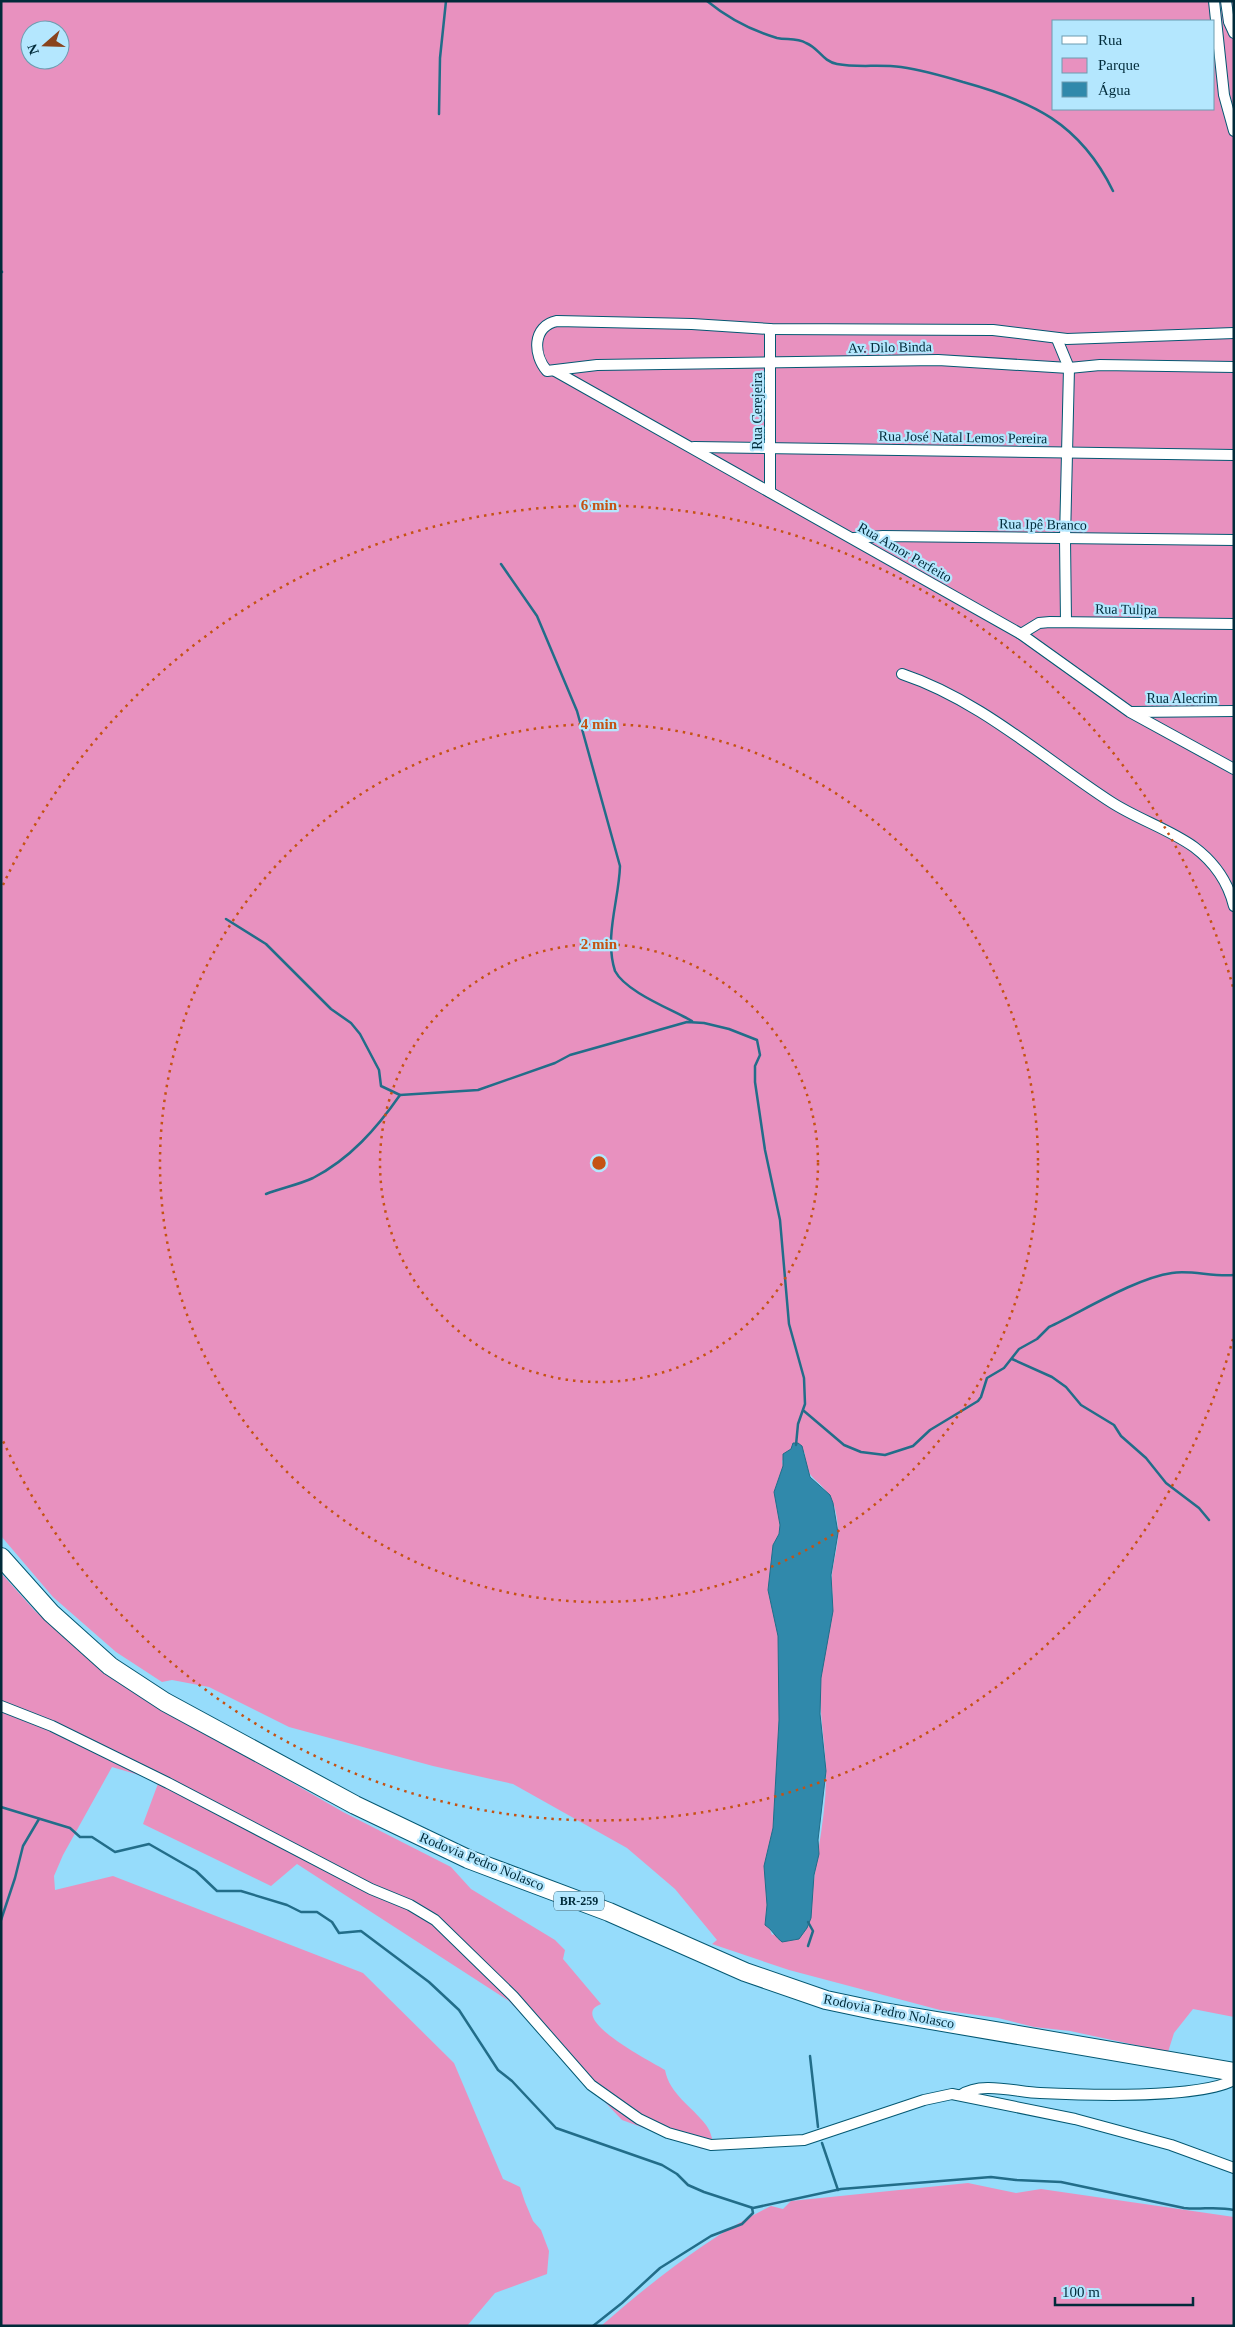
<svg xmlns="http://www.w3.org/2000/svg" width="1235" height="2327" font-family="Georgia,serif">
<rect width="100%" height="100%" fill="#96dcfb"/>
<g fill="#e891bf" fill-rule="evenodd">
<path d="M1,1H1234V2017L1193,2009L1174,2033L1168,2052L1070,2031L1034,2027L998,2018L940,2010L789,1970L712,1944L717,1940L675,1889L627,1848L513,1784L433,1766L289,1727L209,1687L172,1680L162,1682L116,1652L53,1597L1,1536ZM1054,21H1214V109H1054ZM30,30H60V60H30ZM791,1449L805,1453C805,1481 819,1477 830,1497C836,1506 838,1522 838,1534C838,1548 833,1561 832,1575C831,1587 834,1600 832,1613C829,1634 823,1655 821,1676C818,1709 825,1739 826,1771C827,1821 812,1869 811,1918L772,1935L769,1927L765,1924L767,1905L764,1866L773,1828L779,1720L778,1636L768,1590L773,1545L779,1534L780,1525L774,1492L783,1466L782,1461Z"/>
<path d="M1,1573L35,1611L73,1644L206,1733L343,1812L451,1867L471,1889L555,1940L565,1950L563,1959L601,2004C564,2018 656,2064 665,2070C670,2095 691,2105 706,2125C711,2131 712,2140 715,2147L702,2149L622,2120L509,2001L297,1864L271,1886L143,1824L159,1781L112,1767L63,1855L54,1876L55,1890L113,1876L363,1973L454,2063L503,2179L520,2187L525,2202L533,2221L541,2230L549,2251L547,2274L495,2293L467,2326H1Z"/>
<path d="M968,2183L1016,2193L1041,2189L1234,2217V2326H601C653,2281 709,2236 771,2206L783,2209L791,2201Z"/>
</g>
<path fill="#3089ab" stroke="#226d89" d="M793,1443H798L802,1446L810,1477L830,1495L833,1503L838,1533L831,1575L833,1611L821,1678L820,1714L826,1771L818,1840L819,1854L814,1875L811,1918L807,1928L799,1939L782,1942C775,1937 772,1929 765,1925L767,1905L764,1866L773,1828L779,1720L778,1636L768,1590L773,1545L779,1534L780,1525L774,1492L783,1466V1454L791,1449Z"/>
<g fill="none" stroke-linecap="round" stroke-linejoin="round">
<g stroke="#226d89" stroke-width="2.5">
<path d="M707,1C729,19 750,30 777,38C787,40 797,38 806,43C819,48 822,61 837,64C858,68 879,64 901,67C921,70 943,76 963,82C1032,101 1080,123 1113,191"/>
<path d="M439,114L440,58L446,1"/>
<path d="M1,271L2,272"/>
<path d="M501,564L537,616L577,711L620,866C619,900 604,937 615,971C626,992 671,1009 692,1021"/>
<path d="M226,919L266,944L331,1009L351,1023L360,1034L379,1070L381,1086L400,1095L478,1090L555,1063L570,1055L687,1022L704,1023L729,1029L757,1040L760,1055L755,1066V1082L765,1150L780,1220L789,1324L804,1378L805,1404L798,1424L796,1445"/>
<path d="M266,1194C281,1188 298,1185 313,1178C350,1159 377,1128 400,1095"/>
<path d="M1012,1359L1052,1377L1066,1387L1081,1405L1114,1425L1121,1436L1146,1458L1166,1483L1199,1508L1209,1520"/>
<path d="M804,1411L844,1445L861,1452L885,1455L913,1446L930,1430L978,1401L981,1397L987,1378L1004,1368L1019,1349L1037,1339L1049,1327C1083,1311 1136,1278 1172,1273C1191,1270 1213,1277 1234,1275"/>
<path d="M1,1807L70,1828L80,1837H92L115,1852L149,1844L196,1871L217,1891H241L287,1905L301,1912H317L332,1922L339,1933L361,1931L429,1982L459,2010L498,2070L512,2081L556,2128L662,2165L677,2174L688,2185L704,2192L753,2208L841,2189L991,2177L1016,2180L1061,2182L1184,2208C1201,2210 1216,2206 1234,2210"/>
<path d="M1,1920L15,1878L23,1846L39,1819"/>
<path d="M808,1922L813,1931L808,1946"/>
<path d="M810,2056L818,2127"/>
<path d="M822,2143L838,2190"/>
<path d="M593,2326L622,2303L660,2268L711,2236L742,2224L753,2213L752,2208"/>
</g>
<defs>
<g id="minor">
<path d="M1214,1L1224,95L1234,131"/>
<path d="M1226,1L1229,22L1234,33"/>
<path d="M770,329V492"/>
<path d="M1234,333L1067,339L993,330L770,329L692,324L557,321C532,326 533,355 547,371L597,365L938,360L1069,368L1100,365L1234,367"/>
<path d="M1057,339L1069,368L1065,539L1066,622"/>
<path d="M555,371L1021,634L1130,712L1234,769"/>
<path d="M694,447L1234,455"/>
<path d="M854,538L883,536L1234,540"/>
<path d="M1021,634L1039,623L1050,622L1234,624"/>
<path d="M902,674C980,700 1043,758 1111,802C1137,819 1169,829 1194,847C1214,862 1228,882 1234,906"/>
<path d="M1131,712L1234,711"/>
<path d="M1,1706L52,1726L168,1783L371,1889L410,1905L435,1920L513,1996L591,2085L639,2119L668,2133L711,2145L804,2140L924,2100L952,2094L1075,2119L1171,2145L1234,2168"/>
<path d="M961,2095C981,2081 1016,2092 1040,2093C1083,2095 1198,2099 1234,2080"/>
</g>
<path id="trunk" d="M1,1557L51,1613L110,1666L165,1702L355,1805L468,1859L609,1912L745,1972L826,2000L878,2011L1234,2072"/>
</defs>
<use href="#minor" stroke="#045872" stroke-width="12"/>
<use href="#trunk" stroke="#045872" stroke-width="20"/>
<use href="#minor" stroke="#fff" stroke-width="10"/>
<use href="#trunk" stroke="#fff" stroke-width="18"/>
</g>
<g fill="none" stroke="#c55213" stroke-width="2.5" stroke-dasharray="2.5 5">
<circle cx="599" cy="1163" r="219"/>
<circle cx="599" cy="1163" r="439"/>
<path d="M1233 1339A658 658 0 0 1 3 1441M3 885A658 658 0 0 1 1233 987"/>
</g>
<g text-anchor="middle" stroke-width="4.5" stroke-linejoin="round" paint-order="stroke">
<rect fill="#b4e7fe" stroke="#376375" stroke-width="1" x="554" y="1891.5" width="50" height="19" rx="4"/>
<g font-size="12" font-weight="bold" fill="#012b3a">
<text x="579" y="1905">BR-259</text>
</g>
<g font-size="14" fill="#012b3a" stroke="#b4e7fe">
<text transform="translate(890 347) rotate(-1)" y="5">Av. Dilo Binda</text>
<text transform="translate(757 411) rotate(-90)" y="5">Rua Cerejeira</text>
<text transform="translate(963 437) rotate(1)" y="5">Rua José Natal Lemos Pereira</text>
<text transform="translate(1043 524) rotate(1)" y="5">Rua Ipê Branco</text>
<text transform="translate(905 552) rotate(30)" y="5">Rua Amor Perfeito</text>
<text transform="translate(1126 609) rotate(1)" y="5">Rua Tulipa</text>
<text x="1182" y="703">Rua Alecrim</text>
<text transform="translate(482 1861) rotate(22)" y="5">Rodovia Pedro Nolasco</text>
<text transform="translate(889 2011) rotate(11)" y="5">Rodovia Pedro Nolasco</text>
</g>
</g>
<circle cx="599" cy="1163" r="8" fill="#c55213" stroke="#b4e7fe" stroke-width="2.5"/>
<g font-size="15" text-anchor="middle" font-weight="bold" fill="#c55213" stroke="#b4e7fe" stroke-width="4.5" stroke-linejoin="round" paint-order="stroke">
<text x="599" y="510">6 min</text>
<text x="599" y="729">4 min</text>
<text x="599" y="949">2 min</text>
</g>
<rect width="1235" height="2327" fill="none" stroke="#012b3a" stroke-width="5"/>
<rect x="1052" y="20" width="162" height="90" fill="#b4e7fe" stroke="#6c9cb0"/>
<rect x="1062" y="36" width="25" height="8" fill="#ffffff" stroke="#6c9cb0"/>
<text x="1098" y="45" font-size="15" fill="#012b3a">Rua</text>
<rect x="1062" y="58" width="25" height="15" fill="#e891bf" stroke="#6c9cb0"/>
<text x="1098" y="70" font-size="15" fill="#012b3a">Parque</text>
<rect x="1062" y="82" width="25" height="15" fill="#3089ab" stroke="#6c9cb0"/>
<text x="1098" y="95" font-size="15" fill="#012b3a">Água</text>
<g transform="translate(45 45) rotate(250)"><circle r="24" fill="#b4e7fe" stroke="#6c9cb0"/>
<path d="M0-4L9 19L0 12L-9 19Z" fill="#89431c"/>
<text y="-8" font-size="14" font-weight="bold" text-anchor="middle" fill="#012b3a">N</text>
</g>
<path d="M1055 2297v8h138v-8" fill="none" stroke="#012b3a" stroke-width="2.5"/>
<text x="1062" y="2297" font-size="15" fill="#012b3a" stroke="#b4e7fe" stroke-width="4" paint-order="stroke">100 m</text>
</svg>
